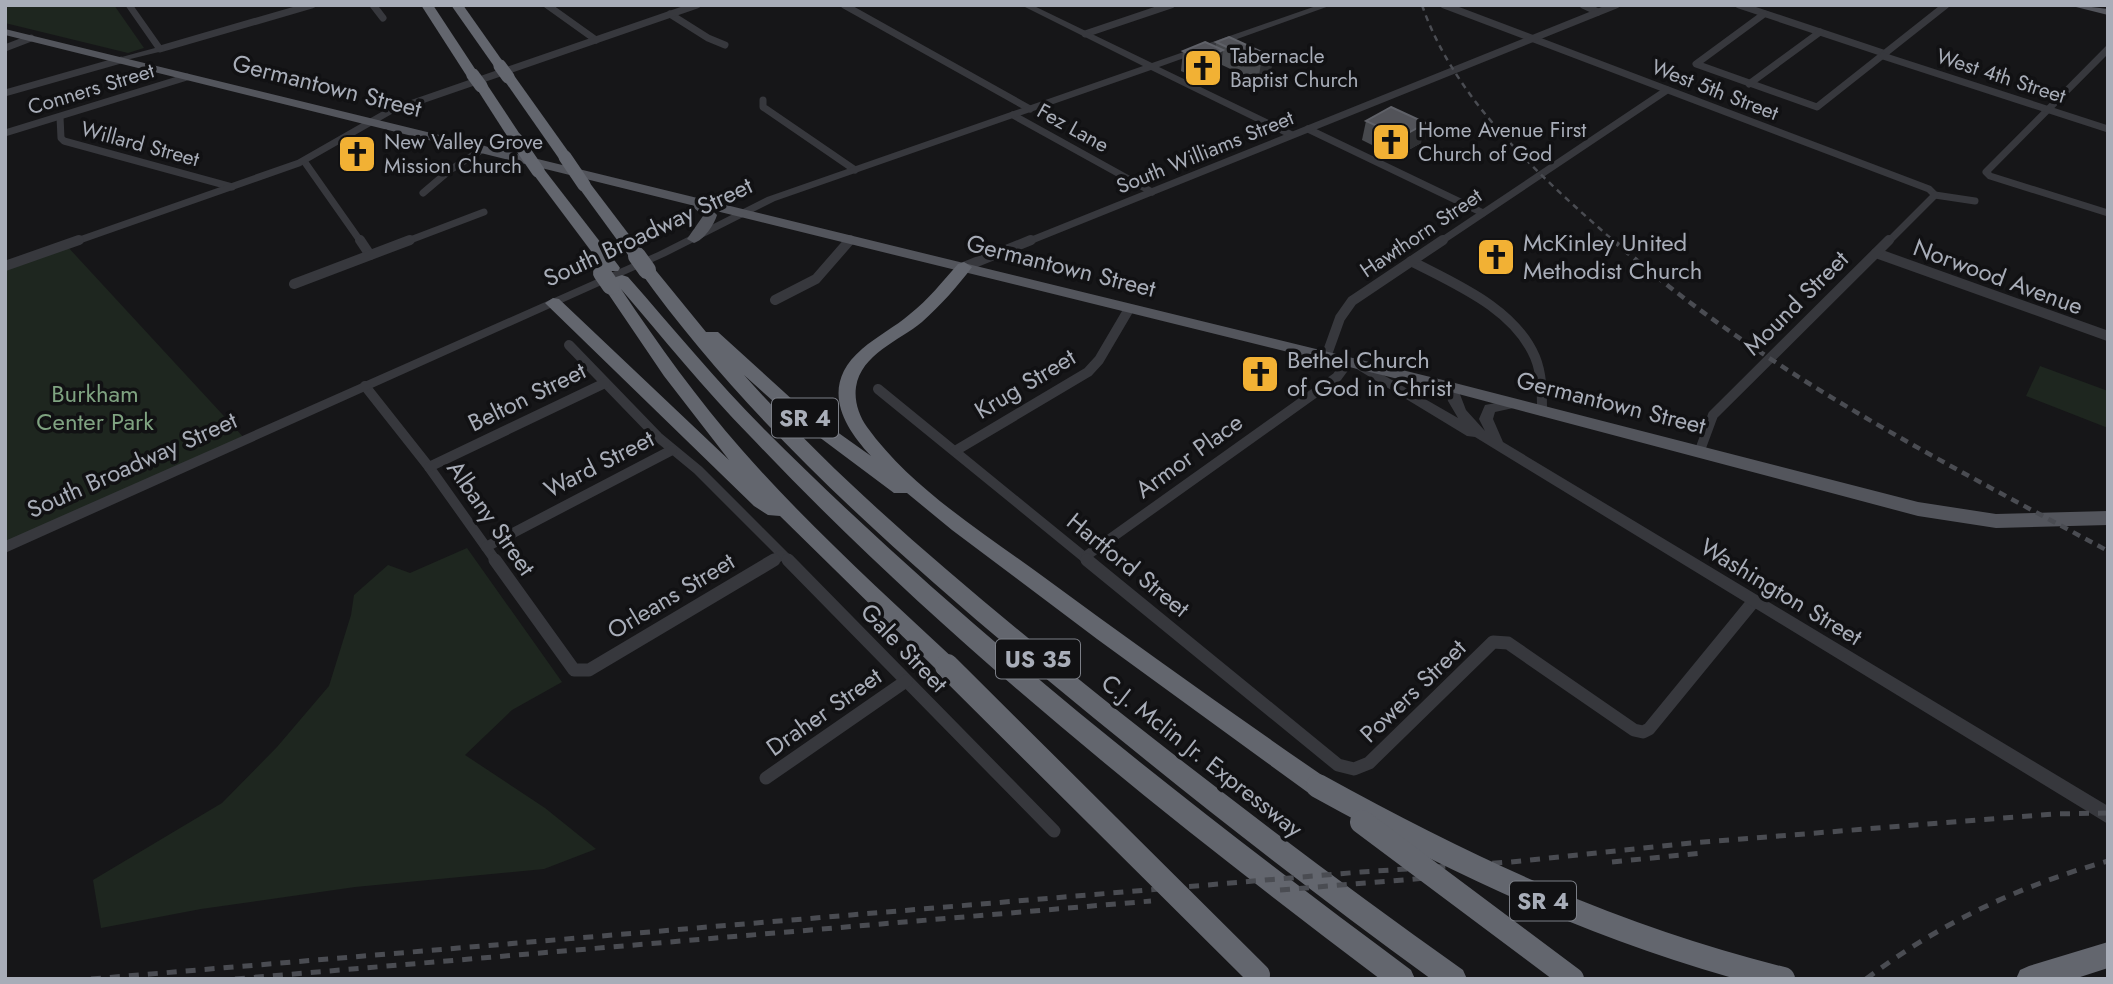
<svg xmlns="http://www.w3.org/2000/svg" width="2113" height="984" font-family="Jost,sans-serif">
<rect width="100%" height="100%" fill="#161618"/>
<g fill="#1e261f">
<path d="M5,5H114L144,48L128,53L5,23Z"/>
<path d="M66,245L246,440L5,547V266Z"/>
<path d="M2040,366L2108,391V428L2026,396Z"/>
<path d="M467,548L562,682L512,710L465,755L545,808L596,849L544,869L355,887L201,909L101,928L93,880L222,803L277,747L329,686L351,615L354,595L388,565L410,573Z"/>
</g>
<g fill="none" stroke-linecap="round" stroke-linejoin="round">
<g stroke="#37383d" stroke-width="7">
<path d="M373,5L383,18"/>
<path d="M547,5L596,40"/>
<path d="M844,5L1030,109"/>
<path d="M1444,5L1929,189L1935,195L1975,201"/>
<path d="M1583,5L1598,12"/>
<path d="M1739,5L1886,54"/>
<path d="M670,14L708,38L725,45"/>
<path d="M1764,14L1696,64L1817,107L1946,5"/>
<path d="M1085,34L1171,5"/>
<path d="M5,48L31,38"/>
<path d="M160,49L312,5"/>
<path d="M2108,49L1986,172L1990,176L2108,213"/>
<path d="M1883,56L2108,129"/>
<path d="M1749,84L1820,32"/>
<path d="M5,93L121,60"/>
<path d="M763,100V107L855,170"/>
<path d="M1013,115L1152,192"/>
<path d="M60,117L61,138L64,141L232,187"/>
<path d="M1308,129L1483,213"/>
<path d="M5,133L187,77"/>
<path d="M304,161L361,242"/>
<path d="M423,193L450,170L483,149"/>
<path d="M74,242L299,163L390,111L697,5"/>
<path d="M405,242L484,212"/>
<path d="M1027,242L1616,5"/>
<path d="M1440,242L1667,90"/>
<path d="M1888,242L1935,195"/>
</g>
<g stroke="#37383d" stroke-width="10">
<path d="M360,240L370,255"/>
<path d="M1876,253L2108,336"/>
<path d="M1411,261C1455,284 1514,308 1535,357C1542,374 1542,392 1542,411"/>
<path d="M5,266L79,240"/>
<path d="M964,267L1031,240"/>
<path d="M294,284L410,240"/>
<path d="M775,300L816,279L850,240"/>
<path d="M569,345L658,437L698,470L789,561"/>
<path d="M1326,357L1340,318L1352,301L1443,240"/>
<path d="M365,386L429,467L496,561"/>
<path d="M878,389L1089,561"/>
<path d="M1700,450L1713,415L1889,240"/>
<path d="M955,451L1088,372L1099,360L1129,309"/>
<path d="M429,467L605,383"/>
<path d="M486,547L672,450"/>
<path d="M1086,556L1337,377L1348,362"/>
<path d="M771,561L782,555"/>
</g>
<g stroke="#37383d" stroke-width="13">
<path d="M495,560L574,670H589L774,560"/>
<path d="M788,560L1054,831"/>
<path d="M1087,560L1338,765L1354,769L1369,763L1493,642L1508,643L1634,730L1643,732L1649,729L1753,602"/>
<path d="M766,778L906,681"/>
</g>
<g fill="#37383d" fill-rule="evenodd">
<path d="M125,5H133L164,49L163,51L118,62V58L155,48Z"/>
<path d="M1021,5H1032L1152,63L1319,5H1332L1159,67L1296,133V137H1288L1151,70L775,201L666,256L5,553V541L658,252L767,197L1143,66Z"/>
<path d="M1359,361L1458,418L1448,401L1445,387L1446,384H1456L1466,410L1485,431L1479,419L1485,405L1513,400L1518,401L1519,404L1518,407L1495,412L1493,419L1503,442L2108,806V824L1475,437L1467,436L1355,368L1353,365Z"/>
</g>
<g fill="#53555c" fill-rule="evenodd">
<path d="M2075,5L2108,9V15L2076,7Z"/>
<path d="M5,29L1451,382L1918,502L1996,514L2108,511V525L1996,528L1918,516L1451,392L712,210L717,215C714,225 704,240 694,243L687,239L703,216L691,205L5,35Z"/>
</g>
<g fill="#63666e" fill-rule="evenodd">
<path d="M421,5H433L479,75L478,78H468Z"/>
<path d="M451,5H463L506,66L504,69H496Z"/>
<path d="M508,73L513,74L570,154V160H560L502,77Z"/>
<path d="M481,82L486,83L523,139L521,142L516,143L509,139L475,86Z"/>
<path d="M538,167L543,168L618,265L620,268L618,271H606L531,171Z"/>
<path d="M584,181L589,182L643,253L645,256L643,259H631L577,185Z"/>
<path d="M964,262L972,267C958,286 940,306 922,322C899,341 861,354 856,387C854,401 859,416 867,427C911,488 981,531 1041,575C1135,644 1230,712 1326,778L1330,786L1326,794L1318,797L1310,794L1097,639L952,530L907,493H894L783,410L744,375C838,480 947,572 1055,660C1188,768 1324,871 1463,970L1467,979H1431C1296,881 1166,778 1038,672C895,552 748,423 639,270L647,265L653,267L706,332H718L795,402L871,456C840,423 821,384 862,349C877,336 895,327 910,314C928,300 943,281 958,264Z"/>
<path d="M622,275L628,277C673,328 717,382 765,430C964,629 1186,803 1411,970L1415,979H1380C1159,812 940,637 750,436C704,389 663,338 621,289C658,344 698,400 742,450C808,525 882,592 955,660L958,666L955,672L947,675L939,672L780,516L768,515L754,506L545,303L553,298L559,299L729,460L664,376L603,286L605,283L616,282V277Z"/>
<path d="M2108,942V968L2074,979H2016L2020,970L2029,966Z"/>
</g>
<path stroke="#4a4c52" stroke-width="2.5" stroke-dasharray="6 5" stroke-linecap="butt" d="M1422,5C1455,101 1541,177 1615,242"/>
<path stroke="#4a4c52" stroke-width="4.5" stroke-dasharray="8 6" stroke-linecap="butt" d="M1613,240C1759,369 1938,459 2108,551"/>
<g stroke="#4a4c52" stroke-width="5" stroke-dasharray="10 9" stroke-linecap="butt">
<path d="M1612,862L1702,853"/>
<path d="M1280,890L1427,878"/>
<path d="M91,979L1361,872L1511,862L1691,843L2053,814L2108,813"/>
<path d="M235,979L1151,901"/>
<path d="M1866,979C1940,923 2019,886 2108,861"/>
</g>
<g stroke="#63666e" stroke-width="13">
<path d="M500,66L508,77"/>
<path d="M473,75L481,86"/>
<path d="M516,139L538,171"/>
<path d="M565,157L584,185"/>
</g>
<g stroke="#63666e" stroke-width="18">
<path d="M637,256L647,270"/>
<path d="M602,273L611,286"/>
</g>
<g stroke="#63666e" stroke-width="24">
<path d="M947,666L1258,975"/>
<path d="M1318,786C1470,870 1614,937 1783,979"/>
<path d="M1362,822L1572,979"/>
</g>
</g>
<g fill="#47494d">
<path d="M1216,42L1273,57L1270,76L1258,82L1222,65L1221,69L1200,80L1181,71L1183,51L1216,47Z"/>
<path d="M1366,121L1421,143L1396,157L1362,140Z"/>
</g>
<g fill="#2f3033">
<path d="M1223,50L1221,69L1200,80L1201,60Z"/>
<path d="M1273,57L1270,76L1258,82L1261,63Z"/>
<path d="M1426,123L1421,143L1396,157L1401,137Z"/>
</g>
<g fill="#525359" stroke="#5f6168" stroke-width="2">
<path d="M1229,37L1273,57L1261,63L1216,42Z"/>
<path d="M1205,42L1223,50L1201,60L1183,51Z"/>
<path d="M1391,107L1426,123L1401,137L1366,121Z"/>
</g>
<defs>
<symbol id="church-square" viewBox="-11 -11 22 22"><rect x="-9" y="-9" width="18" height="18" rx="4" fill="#f2b134" stroke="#111113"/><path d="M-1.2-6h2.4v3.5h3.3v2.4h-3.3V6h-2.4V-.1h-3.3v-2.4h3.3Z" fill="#111"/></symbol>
</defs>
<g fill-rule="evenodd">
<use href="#church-square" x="1181" y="46" width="44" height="44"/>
<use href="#church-square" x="1369" y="120" width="44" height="44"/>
<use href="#church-square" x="335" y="132" width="44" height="44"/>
<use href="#church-square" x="1474" y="235" width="44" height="44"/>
<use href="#church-square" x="1238" y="352" width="44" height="44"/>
</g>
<g text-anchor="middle" stroke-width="7" stroke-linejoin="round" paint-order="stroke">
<g font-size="21" fill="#a8adb8" stroke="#111113" text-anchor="start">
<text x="1230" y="63">Tabernacle<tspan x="1230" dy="24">Baptist Church</tspan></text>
<text x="1418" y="137">Home Avenue First<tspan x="1418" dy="24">Church of God</tspan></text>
<text x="384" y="149">New Valley Grove<tspan x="384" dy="24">Mission Church</tspan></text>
</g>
<g font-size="21" fill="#a8adb8" stroke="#111113">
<text transform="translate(2001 76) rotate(18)" y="7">West 4th Street</text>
<text transform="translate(91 89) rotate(-17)" y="7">Conners Street</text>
<text transform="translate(1715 90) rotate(21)" y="7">West 5th Street</text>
<text transform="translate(1073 128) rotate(29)" y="7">Fez Lane</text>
<text transform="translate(140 144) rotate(15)" y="7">Willard Street</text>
<text transform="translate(1205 152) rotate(-22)" y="7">South Williams Street</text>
<text transform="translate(1421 233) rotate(-34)" y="7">Hawthorn Street</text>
</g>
<g fill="#111113" stroke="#7b7e86" stroke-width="2">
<rect x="772" y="398.5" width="66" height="39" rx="5"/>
<rect x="996" y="639.5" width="84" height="39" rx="5"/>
<rect x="1510" y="881.5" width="66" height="39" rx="5"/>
</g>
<g font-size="23" font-weight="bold" fill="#a8adb8">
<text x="805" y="426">SR 4</text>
<text x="1038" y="667">US 35</text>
<text x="1543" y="909">SR 4</text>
</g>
<g font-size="24" fill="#a8adb8" stroke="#111113">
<text transform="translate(327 86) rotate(14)" y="8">Germantown Street</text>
<text transform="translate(648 232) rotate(-25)" y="8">South Broadway Street</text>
<text transform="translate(1061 266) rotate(14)" y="8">Germantown Street</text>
<text transform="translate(1998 277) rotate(20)" y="8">Norwood Avenue</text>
<text transform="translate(1796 303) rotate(-45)" y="8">Mound Street</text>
<text transform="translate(1025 384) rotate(-31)" y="8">Krug Street</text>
<text transform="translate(527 397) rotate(-26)" y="8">Belton Street</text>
<text transform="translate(1611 403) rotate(14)" y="8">Germantown Street</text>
<text transform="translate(1189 456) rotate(-36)" y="8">Armor Place</text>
<text transform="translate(599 464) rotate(-27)" y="8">Ward Street</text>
<text transform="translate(132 465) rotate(-24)" y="8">South Broadway Street</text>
<text transform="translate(491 518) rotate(55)" y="8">Albany Street</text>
<text transform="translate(1128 565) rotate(39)" y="8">Hartford Street</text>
<text transform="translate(1781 592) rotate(31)" y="8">Washington Street</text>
<text transform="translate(671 596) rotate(-31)" y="8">Orleans Street</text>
<text transform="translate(904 648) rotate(46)" y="8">Gale Street</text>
<text transform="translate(1413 691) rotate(-44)" y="8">Powers Street</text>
<text transform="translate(824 712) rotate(-35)" y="8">Draher Street</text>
<text transform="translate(1202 756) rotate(38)" y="8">C.J. Mclin Jr. Expressway</text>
</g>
<g font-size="24" fill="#a8adb8" stroke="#111113" text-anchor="start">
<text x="1523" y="251">McKinley United<tspan x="1523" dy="28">Methodist Church</tspan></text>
<text x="1287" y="368">Bethel Church<tspan x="1287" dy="28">of God in Christ</tspan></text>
</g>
<g font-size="24" fill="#7fa381" stroke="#111113">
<text x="95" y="402">Burkham<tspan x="95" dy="28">Center Park</tspan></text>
</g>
</g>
<rect width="2113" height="984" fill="none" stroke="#a8adb8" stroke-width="14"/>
</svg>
